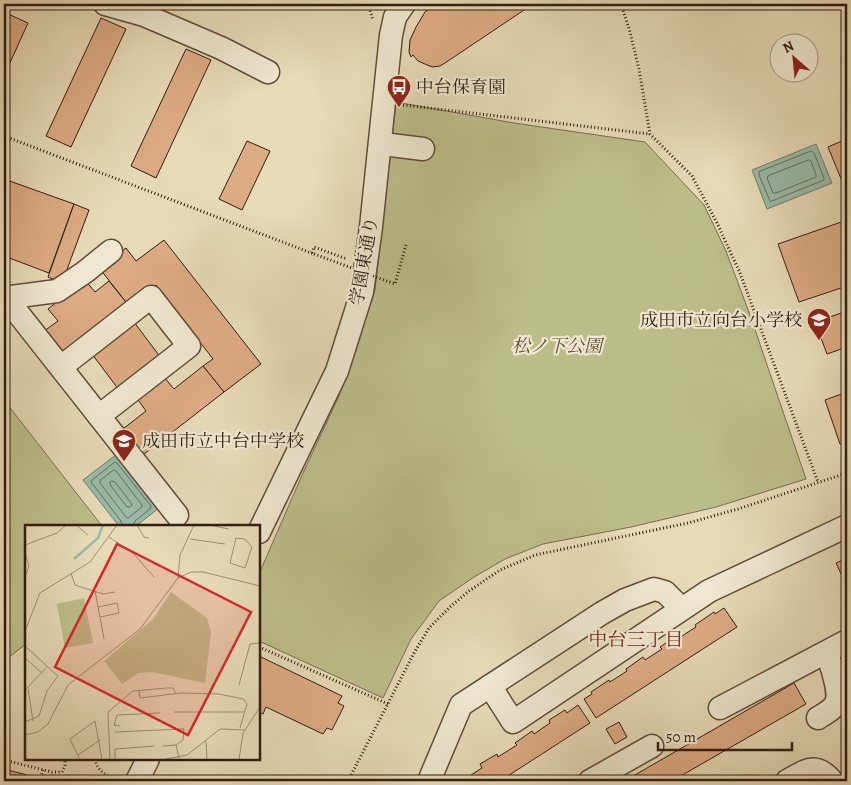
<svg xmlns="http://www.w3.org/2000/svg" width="851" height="785" font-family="Alegreya,'Noto Serif JP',serif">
<rect width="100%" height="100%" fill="#e7dab7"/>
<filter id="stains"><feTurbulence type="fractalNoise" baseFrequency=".004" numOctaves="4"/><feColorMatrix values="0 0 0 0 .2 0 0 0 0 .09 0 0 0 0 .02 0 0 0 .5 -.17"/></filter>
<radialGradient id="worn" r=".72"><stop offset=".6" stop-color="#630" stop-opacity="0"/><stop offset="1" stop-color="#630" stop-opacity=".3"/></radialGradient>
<g fill="#bcbe8a" stroke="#786d4e">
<path d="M396,102L514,123L645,142L704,205L726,251L750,315L806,479L716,507L631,527L543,544L505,559L474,577L439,601L411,639L383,698L259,641V574L303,473L339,396L375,290Z"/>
<path d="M4,400L102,526H26V644L4,661Z"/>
</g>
<g fill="#98bba8" stroke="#707b6c">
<path d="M816,144L832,183L767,209L752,170Z"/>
<path d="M117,454L159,508L136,526H119L83,480Z"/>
</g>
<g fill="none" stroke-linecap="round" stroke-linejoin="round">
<g stroke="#666c5e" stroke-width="1">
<path d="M812,151L814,153L824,178V180L772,201H770L759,175V172Z"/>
<path d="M809,160L811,161L816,175V177L776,193H773L767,178L768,176Z"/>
<path d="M114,470L116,471L142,505V507L128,518L126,517L100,483V481Z"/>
<path d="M112,481L115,482L131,503L132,505L130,507H127L111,486L110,483Z"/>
<path d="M122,526L121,521L91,482L92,480L115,462L117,463L151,506L150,509L135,521L133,526"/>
</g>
</g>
<g fill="#ddab83" stroke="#331c13">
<path d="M436,4H442L444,6L447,4H533L445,63L440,66L432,67L418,61L413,55L411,57L409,52L410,40L416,27L425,12Z"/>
<path d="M6,13L28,23L4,76V18Z"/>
<path d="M101,18L126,29L71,147L46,136Z"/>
<path d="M186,49L211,60L156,178L131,166Z"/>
<path d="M247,141L270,151L242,210L219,199Z"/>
<path d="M842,141L847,153V185L844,186L828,147Z"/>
<path d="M4,179L74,204L49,273L4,256Z"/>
<path d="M74,204L89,210L62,283L48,277Z"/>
<path d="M847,220V286L799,302L778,244Z"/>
<path d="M164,240L261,364L224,392L203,366L213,359L156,285L129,306L100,269L126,248L136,261Z"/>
<path d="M85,280L95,292L109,281L129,306L60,360L40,334L58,321L48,309Z"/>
<path d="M847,311V347L827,354L815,322Z"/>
<path d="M134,322L161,358L119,390L92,354Z"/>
<path d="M203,366L224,392L139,458L119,432L146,411L136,397L163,376L174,389Z"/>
<path d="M847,392V442L840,444L825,400Z"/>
<path d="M847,558V576L843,578L836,563Z"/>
<path d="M724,608L737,627L596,718L584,699L592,694L591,692L609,680L610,682L627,671L626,669L643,657L645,660L662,649L660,647L678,635L679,638L696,627L695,625L714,612L715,614Z"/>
<path d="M259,656L342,696L338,703L344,706L332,730L327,728L323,734L266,707L263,714L259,712Z"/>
<path d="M794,683L806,704L672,781H630L628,779Z"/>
<path d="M578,705L590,723L500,781H476L471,775L482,768L480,764L497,754L498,757L517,745L515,743L532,731L534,734L550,723L549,720L565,710L567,713Z"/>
<path d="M619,722L627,737L615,744L606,729Z"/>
<path d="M4,769L27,775L26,781H4Z"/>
</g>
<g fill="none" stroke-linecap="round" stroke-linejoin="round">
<defs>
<g id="minor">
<path d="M105,4L144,15L221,48L268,72"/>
<path d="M380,146L391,145L423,149"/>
<path d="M4,298L57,291L85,272L111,251"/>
<path d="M6,298L177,515"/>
<path d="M61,367L151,297L189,346L99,416"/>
<path d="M259,532L337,371L362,292L371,227L391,35L395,17L404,4"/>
<path d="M490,686L513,722L709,591L847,526"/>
<path d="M720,708L847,641"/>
<path d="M818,718C824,714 833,710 836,703C841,693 831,663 826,653"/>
<path d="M137,781L148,759"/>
<path d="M429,781L461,705L602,613L625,600L654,589L665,592L682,609"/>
<path d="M590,781L652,746"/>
<path d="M787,781C806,771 815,761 832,781"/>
</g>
</defs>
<use href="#minor" stroke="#604c3c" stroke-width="25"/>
<g stroke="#331c13" stroke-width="3" stroke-dasharray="1 2.5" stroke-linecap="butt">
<path d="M368,4L373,20"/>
<path d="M621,4L630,32L639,69L650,134L692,176L717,223L740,273L818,482"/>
<path d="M403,105L650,134"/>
<path d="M4,136L314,254"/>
<path d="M312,253L314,247L347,259"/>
<path d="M259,647L388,704"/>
<path d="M95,759C97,771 106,775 116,781"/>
<path d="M4,760L52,772H62L65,766V759"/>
<path d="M40,781L43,770"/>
<path d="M348,781L414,653L429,628L450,607L469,591L500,570L535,555L688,523L738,509L847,473"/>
</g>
<use href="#minor" stroke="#efe7d0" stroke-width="22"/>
<path stroke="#331c13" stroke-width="3" stroke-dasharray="1 2.5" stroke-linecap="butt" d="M314,254L395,284L406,245"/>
</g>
<defs>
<symbol id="bus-pin" viewBox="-11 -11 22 30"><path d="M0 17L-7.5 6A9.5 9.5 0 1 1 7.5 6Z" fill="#8f2418" stroke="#efe7d0"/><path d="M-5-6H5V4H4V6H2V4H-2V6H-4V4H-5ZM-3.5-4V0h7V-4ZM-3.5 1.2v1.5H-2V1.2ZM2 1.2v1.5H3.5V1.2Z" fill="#fff"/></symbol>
<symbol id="school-pin" viewBox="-11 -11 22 30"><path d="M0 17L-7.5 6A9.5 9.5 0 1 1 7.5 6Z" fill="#8f2418" stroke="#efe7d0"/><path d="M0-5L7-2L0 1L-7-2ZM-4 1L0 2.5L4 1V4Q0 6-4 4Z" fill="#fff"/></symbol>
</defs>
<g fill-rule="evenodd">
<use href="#bus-pin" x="385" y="73" width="28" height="38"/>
<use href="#school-pin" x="805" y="306" width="28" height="38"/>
<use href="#school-pin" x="110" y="427" width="28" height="38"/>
</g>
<g text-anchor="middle" stroke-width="4.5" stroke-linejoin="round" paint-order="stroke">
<g font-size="18" fill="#331c13" stroke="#efe7d0" text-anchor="start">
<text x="416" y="93">中台保育園</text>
<text x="802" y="326" text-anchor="end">成田市立向台小学校</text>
<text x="142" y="447">成田市立中台中学校</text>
</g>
<g font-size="18" fill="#331c13" stroke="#efe7d0">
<text transform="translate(364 261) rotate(-80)" y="6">学園東通り</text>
</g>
<g font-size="18" font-style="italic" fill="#5c4d37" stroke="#efe7d0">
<text x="557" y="352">松ノ下公園</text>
</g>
<g font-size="19" fill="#7a1f14" stroke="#efe7d0">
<text x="636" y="646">中台三丁目</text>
</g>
</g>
<g transform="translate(25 525)">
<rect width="235" height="235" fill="#e7dab7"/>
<path d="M146,67L182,93L186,107L180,158L127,147L113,148L97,159L79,136L128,94ZM59,73L68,118L40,123L32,79Z" fill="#bcbe8a"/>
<path fill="none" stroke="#98bba8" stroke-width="2.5" d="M49,34L73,13L78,0"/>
<path fill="none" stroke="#9f8e75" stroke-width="1" d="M51,0L63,10M112,0L119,12L124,13M184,0L204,4M84,12L107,27L129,52M211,13L220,14L227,22L220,43L205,38ZM165,14L200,19M0,20L32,8L41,0M0,28L4,41L0,52M46,48L50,60L78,69L90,67M153,53L155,30L169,0M70,66L79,114M73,82L92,78L94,88L75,92M0,106L15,68L65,37L92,0M0,121L33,151L22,166L14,191L0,197M0,133L17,148M214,160L225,119L235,118M3,164L8,196M0,165L23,141M114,166L115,173L156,168L194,169L218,174L222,179L215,203M149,187H220M95,201L89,200L92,190L135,188M90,207L159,204L158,215L151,220M0,210L13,207L23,199L43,160L115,104L153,53L166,47H178L235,61M181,216L182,235M138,221L151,220L154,233M53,230L75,215M55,235L45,214L70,196L77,235M85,235L83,187L108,166L142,163H148L151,169M90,235V224L130,221M136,235L162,230L195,204L219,205M214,235L218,208L235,182"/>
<path fill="#d62828" fill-opacity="0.15" stroke="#d62828" stroke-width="2.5" d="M92,19L226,87L163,210L30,142Z"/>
<rect width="235" height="235" fill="none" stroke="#331c13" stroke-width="2.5"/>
</g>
<rect width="851" height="785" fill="none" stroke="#e7dab7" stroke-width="20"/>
<rect x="5" y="5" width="841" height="775" fill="none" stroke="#331c13" stroke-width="2.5"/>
<rect x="10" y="10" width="831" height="765" fill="none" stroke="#331c13"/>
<g transform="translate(794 58) rotate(333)"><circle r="24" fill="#efe7d0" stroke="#a49684"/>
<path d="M0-4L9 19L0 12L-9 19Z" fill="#8f2418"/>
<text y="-8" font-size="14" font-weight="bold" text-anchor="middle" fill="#331c13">N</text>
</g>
<path d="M658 742v8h134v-8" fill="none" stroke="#331c13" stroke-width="2.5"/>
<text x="666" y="742" font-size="15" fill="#331c13" stroke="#efe7d0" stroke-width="4" paint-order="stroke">50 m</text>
<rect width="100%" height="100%" filter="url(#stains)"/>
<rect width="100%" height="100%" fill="url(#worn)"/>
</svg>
